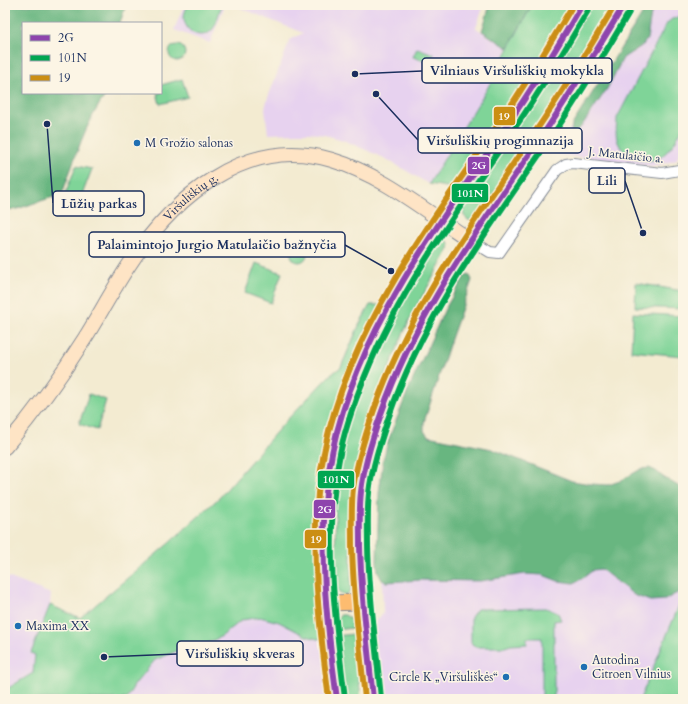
<svg xmlns="http://www.w3.org/2000/svg" width="688" height="704" font-family="Cardo,serif">
<rect width="100%" height="100%" fill="#fcf5e5"/>
<filter id="ink" filterUnits="userSpaceOnUse"><feTurbulence type="fractalNoise" baseFrequency=".025" numOctaves="2"/><feDisplacementMap in="SourceGraphic" scale="8" xChannelSelector="R" yChannelSelector="G"/><feConvolveMatrix kernelMatrix="1 2 1 2 8 2 1 2 1" color-interpolation-filters="sRGB"/></filter>
<filter id="wash" filterUnits="userSpaceOnUse"><feTurbulence type="fractalNoise" baseFrequency=".012" numOctaves="4" result="noise"/><feDisplacementMap in="SourceGraphic" scale="16" xChannelSelector="R" yChannelSelector="G"/><feGaussianBlur stdDeviation="0.9" result="paint"/><feColorMatrix in="noise" values="0 0 0 0 0 0 0 0 0 0 0 0 0 0 0 0 0 1.4 0 .05"/><feComposite in="paint" operator="in"/></filter>
<g filter="url(#wash)">
<rect width="100%" height="100%" fill="#f3ebd1"/>
<g fill="#e7d2ef">
<path d="M184,5H225L210,43L174,30Z"/>
<path d="M233,5H484L476,28L508,48L487,89L429,184L384,158L343,140L325,135L310,133H295L268,134L265,109L267,100L290,40L303,33Z"/>
<path d="M657,5H683V147L676,160L653,167L555,154L572,125L571,130L573,132H575L581,127L607,89L623,58L638,49L649,24L651,14Z"/>
<path d="M601,569L634,595L665,600L673,595L683,591V596L640,699H381L374,631L376,621L383,613L382,580L386,582L421,580L480,581L525,574L543,575L558,581L583,578L593,570Z"/>
<path d="M5,576L51,594L50,605L31,653L35,655L33,673L5,690Z"/>
<path d="M260,617L279,622L306,636L324,639L331,699H126L135,684L155,660L184,648L202,646L222,636L242,620Z"/>
</g>
<g fill="#7fd498" stroke="#4d827b">
<path d="M188,5H222C219,12 217,23 213,29C202,42 184,32 184,17C184,13 186,9 188,5Z"/>
<path d="M532,5H577L521,95L452,188L429,184L487,89Z"/>
<path d="M591,5H616L573,77L478,217L473,220H468L464,216L463,211L465,205L496,161Z"/>
<path d="M683,15C683,43 683,71 683,98C683,107 685,118 683,126C679,137 671,149 662,156C647,167 621,157 617,139C615,132 617,125 617,118L667,23L672,19Z"/>
<circle cx="177" cy="53" r="8"/>
<path d="M417,48L434,54L430,63L413,57Z"/>
<path d="M182,79L188,97L160,104L157,93H161V85Z"/>
<path d="M76,166L92,169L80,200L65,195Z"/>
<path d="M441,239C447,239 451,243 449,249L414,311L403,334L377,398L363,448L352,509L351,526V589C348,598 339,595 336,589L335,483L338,453L358,387L396,306L436,241Z"/>
<circle cx="299" cy="254" r="8"/>
<path d="M256,263L282,273L271,303L245,293Z"/>
<path d="M636,283L683,291V309L635,307Z"/>
<path d="M370,305H381L336,412L324,639H317L306,636L279,622L260,617L242,620L222,636L202,646L184,648L155,660L135,684L126,699H5V690L33,673L35,655L31,653L50,605L80,618L168,544L220,497L284,423L328,377L341,367L360,323Z"/>
<path d="M633,313L683,316V356L631,351Z"/>
<path d="M89,394L106,400L97,430L79,424Z"/>
<path d="M683,596V699H640Z"/>
<path d="M546,608L558,613L561,620L554,621V699H542V638H527V644L511,645L505,647H476L471,643V617L477,609Z"/>
<path d="M341,615H345L351,619L353,628L335,630V619Z"/>
<path d="M354,634L361,699H343L335,636Z"/>
</g>
<g fill="#67b680" stroke="#41726f">
<path d="M5,5H126L120,23H23V93H107C85,122 75,159 62,194L17,209L5,210Z"/>
<path d="M490,5H532L508,48L482,31Z"/>
<path d="M648,5H657L651,14L647,39L643,45L623,58L607,89L581,127L575,132H573L571,131L572,125Z"/>
<path d="M469,274L472,280L451,339L424,422V431L428,436L492,449L572,481L591,484L608,485L620,481L641,469L649,468L656,471L663,477L683,489V591L673,595L665,600L650,601L634,595L601,569L593,570L583,578L574,583L558,581L543,575L525,574L480,581L421,580L386,582L382,580L378,572L377,562L379,493L383,460L389,438L410,386L445,309L465,275Z"/>
</g>
</g>
<g filter="url(#ink)">
<g fill="none" stroke-linecap="round" stroke-linejoin="round">
<defs>
<path id="street" d="M470,240L490,252L499,253L557,170L566,164L573,163L662,173L679,170L683,167"/>
<g id="secondary">
<path id="s1" d="M5,447C34,413 61,376 85,338C100,314 113,289 129,265C173,198 246,134 332,160C383,175 426,212 470,240"/>
</g>
<g id="primary">
<path d="M326,603L362,602"/>
<path d="M337,699C331,654 326,610 325,565C324,530 324,494 331,458C335,436 342,414 350,392C391,279 465,189 531,90C549,63 565,33 582,5"/>
<path d="M373,699C368,647 360,595 360,542C359,523 359,503 362,484C365,466 369,449 375,432C411,308 496,207 566,101C587,70 605,37 624,5"/>
</g>
</defs>
<use href="#street" stroke="#878d98" stroke-width="12"/>
<use href="#secondary" stroke="#878d98" stroke-width="16"/>
<use href="#primary" stroke="#878d98" stroke-width="17"/>
<use href="#street" stroke="#fff" stroke-width="10"/>
<use href="#secondary" stroke="#fee4c5" stroke-width="14"/>
<use href="#primary" stroke="#fdbc6f" stroke-width="15"/>
<defs>
<g id="bus-1">
<path d="M337,699C327,626 317,543 329,470C349,341 435,230 507,125C534,86 558,46 582,5"/>
<path d="M373,699C368,648 361,597 360,546C360,528 359,510 361,492C364,465 372,439 381,414C416,312 480,227 540,139C570,95 597,50 624,5"/>
</g>
<g id="bus-2">
<path d="M345,698C335,620 324,537 339,459C344,430 354,403 365,376C401,287 458,210 512,132C540,92 564,51 589,9"/>
<path d="M381,698C376,647 369,597 368,546C368,528 367,510 369,493C372,467 380,443 388,419C423,317 485,233 546,145C576,101 604,55 631,9"/>
</g>
<g id="bus-3">
<path d="M329,699C319,624 309,545 321,470C340,341 428,226 500,122C526,84 549,45 573,5"/>
<path d="M365,699C360,648 353,597 352,546C352,527 351,507 353,488C357,461 365,436 374,410C409,309 473,223 533,135C562,93 589,49 615,5"/>
</g>
</defs>
<use href="#bus-1" stroke="#fcf5e5" stroke-width="9"/>
<use href="#bus-2" stroke="#fcf5e5" stroke-width="9"/>
<use href="#bus-3" stroke="#fcf5e5" stroke-width="9"/>
<use href="#bus-1" stroke="#8e44ad" stroke-width="6"/>
<use href="#bus-2" stroke="#00a651" stroke-width="6"/>
<use href="#bus-3" stroke="#cb8e13" stroke-width="6"/>
</g>
</g>
<g fill="#1f6fb2" stroke="#fcf5e5" stroke-width="1.5">
<circle cx="137" cy="143" r="4"/>
<circle cx="18" cy="626" r="4"/>
<circle cx="584" cy="667" r="4"/>
<circle cx="506" cy="677" r="4"/>
</g>
<g text-anchor="middle" stroke-width="3" stroke-linejoin="round" paint-order="stroke">
<g font-size="12" fill="#1b2f5e" stroke="#fcf5e5" text-anchor="start">
<text x="145" y="147">M Grožio salonas</text>
<text x="26" y="630">Maxima XX</text>
<text x="592" y="664">Autodina<tspan x="592" dy="14">Citroen Vilnius</tspan></text>
<text x="498" y="681" text-anchor="end">Circle K „Viršuliškės“</text>
</g>
<g font-size="12" fill="#1b2f5e" stroke="#fcf5e5">
<text transform="translate(626 155) rotate(6)" y="4">J. Matulaičio a.</text>
<text dy="4" stroke="none"><textPath href="#s1" startOffset="313">Viršuliškių g.</textPath></text>
</g>
</g>
<path fill="none" stroke="#1b2f5e" stroke-width="1.5" d="M355 74L422 71M376 94L418 140M643 233L625 181M47 124L53 203M391 271L345 245M104 657L177 654"/>
<g fill="#1b2f5e" stroke="#fcf5e5" stroke-width="1.5">
<circle cx="355" cy="74" r="4"/>
<circle cx="376" cy="94" r="4"/>
<circle cx="643" cy="233" r="4"/>
<circle cx="47" cy="124" r="4"/>
<circle cx="391" cy="271" r="4"/>
<circle cx="104" cy="657" r="4"/>
</g>
<g fill="#fcf5e5" stroke="#1b2f5e" stroke-width="1.5">
<rect x="422" y="58" width="190" height="25" rx="4"/>
<rect x="418" y="128" width="164" height="25" rx="4"/>
<rect x="589" y="168" width="36" height="25" rx="4"/>
<rect x="53" y="191" width="91" height="25" rx="4"/>
<rect x="89" y="232" width="256" height="25" rx="4"/>
<rect x="177" y="641" width="126" height="25" rx="4"/>
</g>
<g font-size="13" text-anchor="middle" font-weight="bold" fill="#1b2f5e">
<text x="517" y="75">Vilniaus Viršuliškių mokykla</text>
<text x="500" y="145">Viršuliškių progimnazija</text>
<text x="607" y="185">Lili</text>
<text x="99" y="208">Lūžių parkas</text>
<text x="217" y="249">Palaimintojo Jurgio Matulaičio bažnyčia</text>
<text x="240" y="658">Viršuliškių skveras</text>
</g>
<g stroke="#fcf5e5" stroke-width="1.5">
<rect x="493" y="106" width="23" height="20" rx="4" fill="#cb8e13"/>
<rect x="467" y="156" width="23" height="19" rx="4" fill="#8e44ad"/>
<rect x="451" y="183" width="38" height="20" rx="4" fill="#00a651"/>
<rect x="317" y="470" width="38" height="19" rx="4" fill="#00a651"/>
<rect x="313" y="499" width="23" height="20" rx="4" fill="#8e44ad"/>
<rect x="304" y="529" width="23" height="20" rx="4" fill="#cb8e13"/>
</g>
<g font-size="11" text-anchor="middle" font-weight="bold" fill="#fff">
<text x="504" y="120">19</text>
<text x="479" y="169">2G</text>
<text x="470" y="197">101N</text>
<text x="336" y="483">101N</text>
<text x="325" y="513">2G</text>
<text x="316" y="543">19</text>
</g>
<rect width="688" height="704" fill="none" stroke="#fcf5e5" stroke-width="20"/>
<rect x="22" y="22" width="140" height="72" fill="#fcf5e5" stroke="#a2a6af"/>
<rect x="30" y="35" width="20" height="6" fill="#8e44ad" stroke="#a2a6af"/>
<text x="58" y="42" font-size="12" fill="#1b2f5e">2G</text>
<rect x="30" y="55" width="20" height="6" fill="#00a651" stroke="#a2a6af"/>
<text x="58" y="62" font-size="12" fill="#1b2f5e">101N</text>
<rect x="30" y="75" width="20" height="6" fill="#cb8e13" stroke="#a2a6af"/>
<text x="58" y="82" font-size="12" fill="#1b2f5e">19</text>
</svg>
